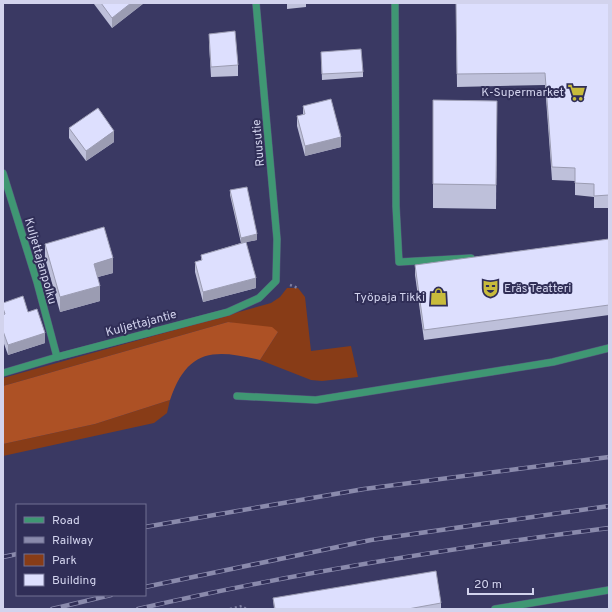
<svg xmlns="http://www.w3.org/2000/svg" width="612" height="612" font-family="Overpass,sans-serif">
<rect width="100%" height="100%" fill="#3a3963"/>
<g fill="#883c17">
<path d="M287,288H298L305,297L311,351L351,346L358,377L322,381L311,380L260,360L278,332L228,322L3,386V378L271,303L280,297Z"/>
<path d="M170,400L167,413L154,423L3,456V444L95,424Z"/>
</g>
<path fill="#ad5125" d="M228,322L272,327L278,332L260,360C212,348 187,350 170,400L95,424L3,444V386Z"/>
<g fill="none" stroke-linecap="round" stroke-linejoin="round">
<defs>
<g id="minor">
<path d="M395,3L396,206L399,262L471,258"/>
<path d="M3,173L37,282L57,357"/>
<path d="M3,373L57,357L228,312L259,298L276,281L277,239L256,3"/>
<path d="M237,396L316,400L553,362L609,348"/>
<path d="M495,609L609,590"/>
</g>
</defs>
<use href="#minor" stroke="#55557c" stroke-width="8"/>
<g stroke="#8080a2" stroke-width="2.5" stroke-dasharray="2 3" stroke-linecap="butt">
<path d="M290,285L298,288"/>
<path d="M230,609L242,606L246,609"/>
</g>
<use href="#minor" stroke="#3f9773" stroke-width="7"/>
<defs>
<g id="rail">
<path d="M145,527L364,489L609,457"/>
<path d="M3,557L17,554"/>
<path d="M145,587L371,540L609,506"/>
<path d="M52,609L111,595"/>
<path d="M138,609C293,573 451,548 609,528"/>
</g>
</defs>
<use href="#rail" stroke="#8a8aac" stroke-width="4.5"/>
<use href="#rail" stroke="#302e57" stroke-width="3" stroke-dasharray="9" stroke-linecap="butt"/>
</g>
<g fill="#bec0da">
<path d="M94,3H144L112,28L94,4Z"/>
<path d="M287,3H306V7L287,9Z"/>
<path d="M456,3H609V208H594V197L575,195V181L552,180L545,85L457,87Z"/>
<path d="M209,34L238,65V76L211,77L209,44Z"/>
<path d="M321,52L363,72V77L322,80Z"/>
<path d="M433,100L497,101L496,209L433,208Z"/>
<path d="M303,106L341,147L305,156L297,126V116L303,115Z"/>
<path d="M69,128L114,142L86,161L69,138Z"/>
<path d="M230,190L257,240L246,242L256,288L203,302L195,272V262L201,260V255L241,243L230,195Z"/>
<path d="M609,239V315L424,340L415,275V265Z"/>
<path d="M45,244L113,273L98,277L100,301L60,312L45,258Z"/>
<path d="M3,303L28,312L45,343L8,355L3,341Z"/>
<path d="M273,598L441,603V609H274Z"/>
</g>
<g fill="#9b9cb2">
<path d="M131,3H144L112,28V18Z"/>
<path d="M114,131V142L86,161V151Z"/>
<path d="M341,137V147L305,156V146Z"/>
<path d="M257,234V240L241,243V238Z"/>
<path d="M113,258V273L94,278V264Z"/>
<path d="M256,278V288L203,302V292Z"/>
<path d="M100,286V301L60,312V297Z"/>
<path d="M45,333V343L8,355V345Z"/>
</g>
<g fill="#dddffe" stroke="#9b9cb2">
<path d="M101,3H131L112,18Z"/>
<path d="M456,3H609V195L594,196V184L575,183V168L552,167L545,73L457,74Z"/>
<path d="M235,31L238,65L211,67L209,34Z"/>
<path d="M361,49L363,72L322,74L321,52Z"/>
<path d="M331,99L341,137L305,146L297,116L305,114L303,106Z"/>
<path d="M433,100L497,101L496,185L433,184Z"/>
<path d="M98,108L114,131L86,151L69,128Z"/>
<path d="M247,187L257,234L241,238L230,190Z"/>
<path d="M104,227L113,258L94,264L100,286L60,297L45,244Z"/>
<path d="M609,239V305L424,330L415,265Z"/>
<path d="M246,242L256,278L203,292L195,262L202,260L201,255Z"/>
<path d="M23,296L28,312L37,309L45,333L8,345L3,331V315L5,314L3,308V303Z"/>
<path d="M436,571L441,603L408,609H275L273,598Z"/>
</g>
<defs>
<symbol id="supermarket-bare" viewBox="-9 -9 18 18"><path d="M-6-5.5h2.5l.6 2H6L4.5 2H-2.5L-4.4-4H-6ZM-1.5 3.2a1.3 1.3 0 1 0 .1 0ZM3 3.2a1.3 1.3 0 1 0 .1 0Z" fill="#c8bb3b" stroke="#302e57" stroke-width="2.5" paint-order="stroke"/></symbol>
<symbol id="theatre-bare" viewBox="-9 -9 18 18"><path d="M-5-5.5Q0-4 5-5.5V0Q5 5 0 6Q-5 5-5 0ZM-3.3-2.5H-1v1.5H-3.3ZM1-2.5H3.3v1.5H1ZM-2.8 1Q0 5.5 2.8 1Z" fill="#c8bb3b" stroke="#302e57" stroke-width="2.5" paint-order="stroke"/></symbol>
<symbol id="shop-bare" viewBox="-9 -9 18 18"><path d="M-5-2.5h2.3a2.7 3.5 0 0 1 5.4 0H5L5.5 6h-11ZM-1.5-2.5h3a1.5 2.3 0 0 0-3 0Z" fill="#c8bb3b" stroke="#302e57" stroke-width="2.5" paint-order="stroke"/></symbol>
</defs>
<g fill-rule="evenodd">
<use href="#supermarket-bare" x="564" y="80" width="25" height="25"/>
<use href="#theatre-bare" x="478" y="276" width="25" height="25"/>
<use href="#shop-bare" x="426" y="284" width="25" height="25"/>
</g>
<g text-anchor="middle" stroke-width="4" stroke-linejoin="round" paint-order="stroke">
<g font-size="12" fill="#d2d3ed" stroke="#302e57" text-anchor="end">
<text x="564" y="96">K-Supermarket</text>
<text x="504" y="292" text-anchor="start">Eräs Teatteri</text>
<text x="425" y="301">Työpaja Tikki</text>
</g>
<g font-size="12" fill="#d2d3ed" stroke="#302e57">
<text transform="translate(258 143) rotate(-95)" y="4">Ruusutie</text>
<text transform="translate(41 261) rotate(74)" y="4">Kuljettajanpolku</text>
<text transform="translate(141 323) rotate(-15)" y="4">Kuljettajantie</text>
</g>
</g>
<rect width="612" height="612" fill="none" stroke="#d2d3ed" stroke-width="8"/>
<rect x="16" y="504" width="130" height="92" fill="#302e57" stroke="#717093"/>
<rect x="24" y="517" width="20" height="6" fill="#3f9773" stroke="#717093"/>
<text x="52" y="524" font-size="12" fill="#d2d3ed">Road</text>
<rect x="24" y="537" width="20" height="6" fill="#8a8aac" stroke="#717093"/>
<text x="52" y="544" font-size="12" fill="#d2d3ed">Railway</text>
<rect x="24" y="554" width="20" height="12" fill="#883c17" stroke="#717093"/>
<text x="52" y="564" font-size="12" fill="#d2d3ed">Park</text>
<rect x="24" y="574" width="20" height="12" fill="#dddffe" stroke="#717093"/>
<text x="52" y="584" font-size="12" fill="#d2d3ed">Building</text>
<path d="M468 588v6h65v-6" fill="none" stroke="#d2d3ed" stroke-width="2"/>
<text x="474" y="588" font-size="12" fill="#d2d3ed" stroke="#302e57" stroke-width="3" paint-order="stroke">20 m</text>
</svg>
